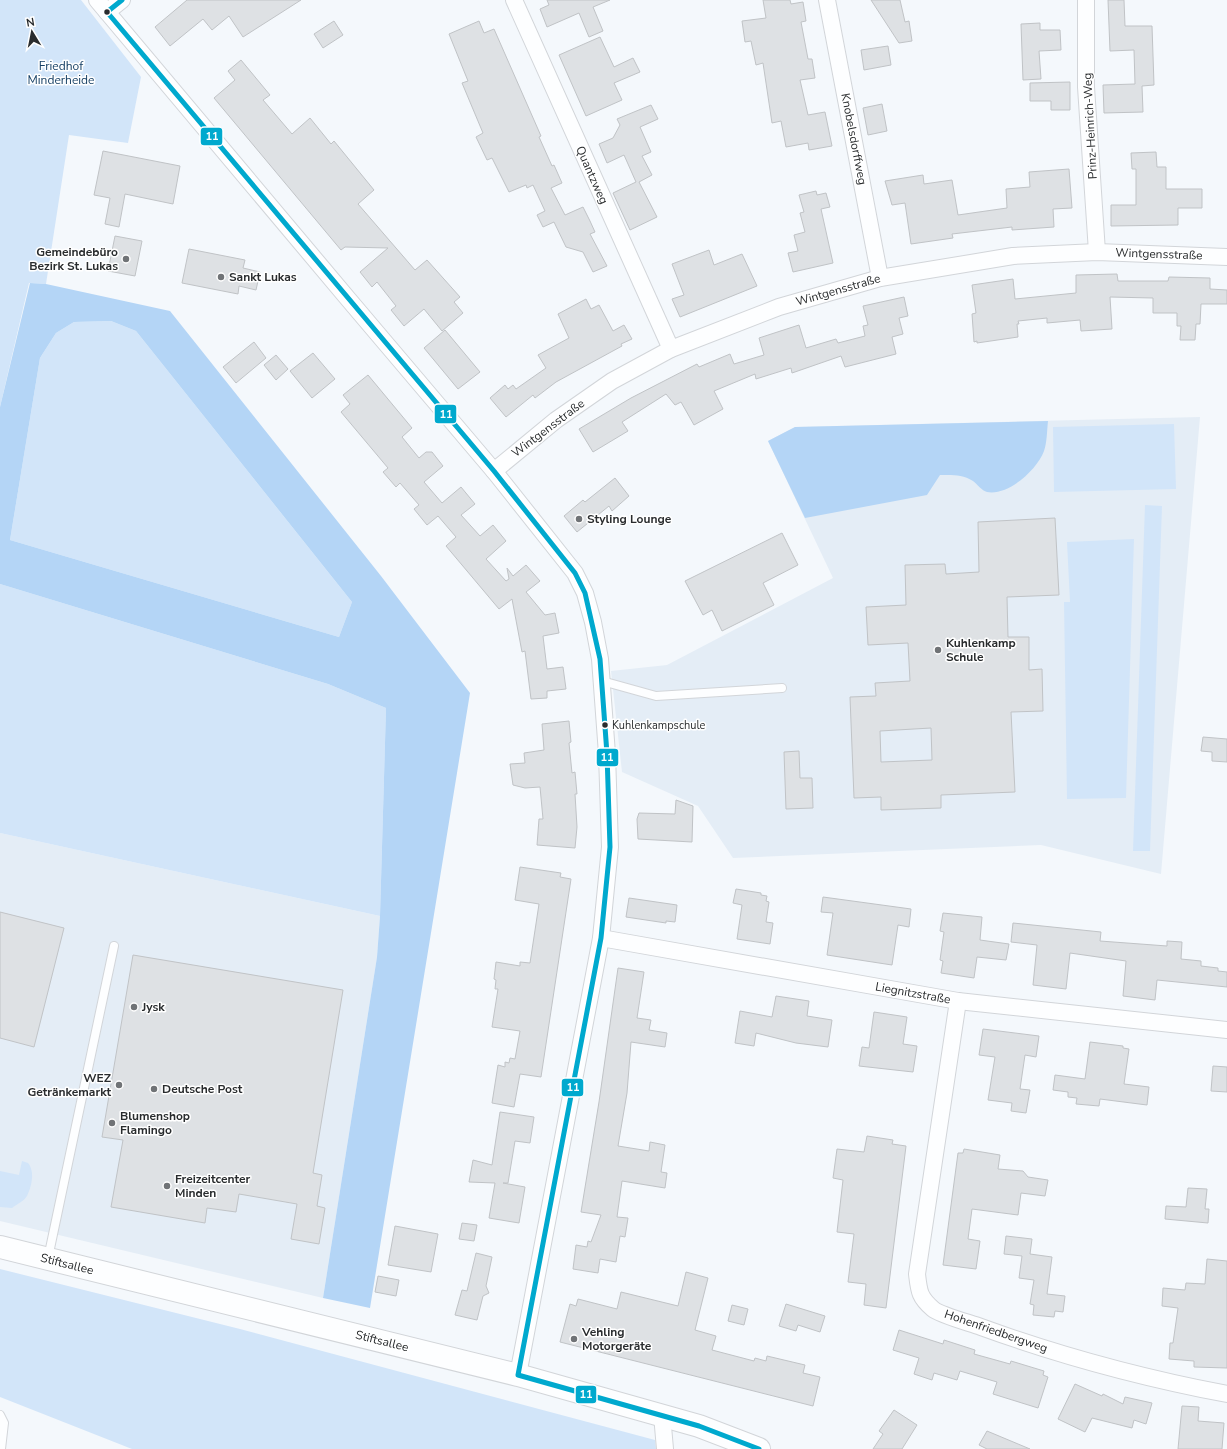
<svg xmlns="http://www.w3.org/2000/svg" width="1227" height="1449" font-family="'Nunito Sans',sans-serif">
<rect width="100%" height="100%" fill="#f4f8fc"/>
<g fill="#e4edf6">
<path d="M1200,417L1161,874L1041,845L733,858L698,806L622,772L611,671L667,665L833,578L768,441L795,427Z"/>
<path d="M0,833L380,916L377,957L323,1298L0,1221Z"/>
</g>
<g fill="#d2e5f9">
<path d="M0,0H81L141,77L128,143L69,135L46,284L29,283L0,407Z"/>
<path d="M111,321L136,331L352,602L339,637L10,540L40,358L56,333L74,322Z"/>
<path d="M1174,424L1176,489L1054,492L1053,427Z"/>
<path d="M1145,505L1162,506L1150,851H1133Z"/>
<path d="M1134,539L1126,798L1067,799L1064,602H1070L1067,542Z"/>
<path d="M0,584L328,684L386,708L380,916L0,833Z"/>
<path d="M22,1161L28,1163C35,1171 32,1186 27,1196C24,1201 17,1204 12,1208L0,1207V1171L19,1175Z"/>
<path d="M0,1269L240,1329L655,1440L656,1449H132L0,1397Z"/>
</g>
<g fill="#b4d5f6" fill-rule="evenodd">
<path d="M30,283L46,284L170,311L381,576L470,693L370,1308L323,1298L377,957L380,916L386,708L328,684L0,584V407ZM111,321L136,331L352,602L339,637L10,540L40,358L56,333L74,322Z"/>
<path d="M1048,421C1047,430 1047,443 1044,451C1037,470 1008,496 987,492C982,491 977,484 973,481C962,474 952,475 940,475L927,495L805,518L768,441L795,427Z"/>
</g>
<g fill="#dee1e4" stroke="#c0c3c6" fill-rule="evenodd">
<path d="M187,0H301L243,37L229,16L212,30L203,19L170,46L155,27Z"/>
<path d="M547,0H610L593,7L603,31L589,37L579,13L547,27L540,9L549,5Z"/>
<path d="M763,0H790L791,4L803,2L806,21L801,22L808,59H812L815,78L800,80L808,115L825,112L832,146L809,150L808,143L786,147L781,121L772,123L763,63L756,65L751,41L745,42L742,21L766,18Z"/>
<path d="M871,0H900L905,22L909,21L912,41L899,43Z"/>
<path d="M1108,0H1124L1125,26H1152L1154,85L1142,86L1143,112L1104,113L1103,85L1135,84L1134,50L1110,51Z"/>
<path d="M334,21L343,35L323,48L314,34Z"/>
<path d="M479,21L484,33L494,29L541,136L539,137L552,166L554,165L562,183L551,188L565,215L583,207L590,221L595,232L590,234L607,266L593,272L583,252L566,247L554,222L543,227L537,215L545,211L533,185L527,188L526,185L509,192L492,158L487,160L476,137L483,133L462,83L468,81L449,34Z"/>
<path d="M1040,23V30H1060L1061,50L1039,51L1041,79L1023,80L1021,24Z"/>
<path d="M600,37L614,67L633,58L640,72L614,83L622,100L586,116L559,55Z"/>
<path d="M888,46L891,65L864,70L861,50Z"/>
<path d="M241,60L270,95L263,100L292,134L310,118L331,144L334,141L374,190L358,204L415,270L427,260L460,297L454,302L463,313L442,331L424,309L404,326L391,310L396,306L377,282L372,287L360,272L388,248L345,247L341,250L214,98L235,80L228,71Z"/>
<path d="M1070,82V110H1051V101H1030V83Z"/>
<path d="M882,104L887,131L868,135L863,108Z"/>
<path d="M651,105L658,119L640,127L651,152L642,156L652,175L639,182L657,217L630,230L613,193L636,182L624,155L607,163L599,144L613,138L620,125L617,119Z"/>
<path d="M103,151L180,166L173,204L125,194L119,227L105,224L110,198L94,195Z"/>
<path d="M1156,152L1157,167H1166V189H1202V208H1178V225L1111,226V205H1136V169H1132L1131,153Z"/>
<path d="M1069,169L1072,208L1053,209L1054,227L1012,230V227L952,234L953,238L911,244L905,203L892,205L885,181L923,175L924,184L952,180L958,215L1007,208L1006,189L1030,187L1029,172Z"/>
<path d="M816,191L817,195L826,193L830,207L821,209L833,263L793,272L788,253L798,251L794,235L805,232L800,213L804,212L799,195Z"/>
<path d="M115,236L142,241L135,276L108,271Z"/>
<path d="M189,249L245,260L243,268L260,272L256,290L239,286L238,294L182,283Z"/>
<path d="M709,250L714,265L742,254L757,286L680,317L672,299L684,295L672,264Z"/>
<path d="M1117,274L1118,281H1168L1169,277L1210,278V289L1227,290V304H1201L1200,324H1196L1195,340H1180L1181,326H1177V313H1153V298L1110,297L1112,329L1081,331L1080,320L1047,323V318L1018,321L1019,324H1017L1018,337L977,343V341L974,342L972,314L976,313L972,285L1013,279L1015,299L1076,293V275Z"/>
<path d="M904,297L908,316L899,318L903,334L892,337L896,354L845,367L841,356L792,373L791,368L756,379L755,374L714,391L723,409L694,425L681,402L675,405L666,394L622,422L628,431L593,452L579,429L631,398L697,364L699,367L730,354L734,364L764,355L759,338L799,325L806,348L836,339L838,343L865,336L863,326L868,325L863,306Z"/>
<path d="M586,299L591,309L599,305L613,331L624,325L632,339L621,344L622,346L556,382L535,398L533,395L506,417L490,398L505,385L508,389L513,385L516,389L546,368L538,355L569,338L558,314Z"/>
<path d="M445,330L480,372L458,389L424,348Z"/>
<path d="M254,342L266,358L236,383L223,367Z"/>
<path d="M313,353L335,379L312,398L290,371Z"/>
<path d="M276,355L288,369L276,380L264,365Z"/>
<path d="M368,375L412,428L402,437L419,458L426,452H432L443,466L424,482L442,503L461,487L475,504L461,515L480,536L493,525L506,541L486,559L506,581L509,579L507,568L513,576L526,565L540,581L526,592L545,615L555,613L559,633L543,636L547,669L563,667L566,689L547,691V698L531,699L525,651L522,652L512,599L499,609L446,546L456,537L438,516L427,525L414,509L419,505L400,483L396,487L383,472L388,468L341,412L350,404L343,395Z"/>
<path d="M615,478L629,496L612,511L609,506L577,532L564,516L583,500L585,502Z"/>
<path d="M1055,518L1059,595L1007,597L1008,637H1029V670L1042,669L1043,711L1011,712L1015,792L941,795V808L881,810V797L854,798L850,697L876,696L875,683L910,681L908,643L868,645L866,607L906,605L905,565L945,564L946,574L979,572L978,522ZM931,728L932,760L881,762L880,731Z"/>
<path d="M782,533L798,565L763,583L774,605L722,631L712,610L703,615L685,581Z"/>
<path d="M569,721L571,742L569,743L572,773L575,772L577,794H575L577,827L575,848L537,845L539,819H543L540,787L525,788L513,785L510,764L525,763L524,753L544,750L542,724Z"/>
<path d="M1203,737L1227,739V762L1212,761V752L1201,751Z"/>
<path d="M799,751L800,778H812L813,808L786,809L784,752Z"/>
<path d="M676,800L693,806L692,842L638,839L637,819L639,813L675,814Z"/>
<path d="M520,867L561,873L560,877L571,879L541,1077L520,1074L514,1107L492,1103L498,1065L505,1067V1062L509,1063L510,1058L515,1059L520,1031L492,1027L498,989H495L496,980L494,979L496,962L520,966V962L530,963L539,904L515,900Z"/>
<path d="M736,889L761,893V895L767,896L766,901L769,902L766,922L773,923L770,944L737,939L742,905L733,903Z"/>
<path d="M823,897L911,909L909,927L898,925L892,965L827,955L833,913L821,912Z"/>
<path d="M629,898L677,905L675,922L666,921V923L626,917Z"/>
<path d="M0,912L64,928L34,1047L0,1038Z"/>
<path d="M943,913L982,917L980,940L1009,944L1006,960L977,957L974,978L941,973L943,961L940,960L944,932L940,931Z"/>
<path d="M1013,923L1101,932L1100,941L1167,946V941L1182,942L1181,959L1201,961V966L1218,968V971L1227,972V987L1157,980L1155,1000L1123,996L1126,961L1070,953L1066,989L1033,985L1037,945L1011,942Z"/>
<path d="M133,955L343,990L313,1173L322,1175L317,1206L325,1208L319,1244L291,1239L297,1204L239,1194L236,1212L207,1208L205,1223L111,1207L123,1140L102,1137Z"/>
<path d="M618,968L644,972L637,1018L651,1020L649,1030L667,1033L665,1047L631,1042L627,1093L618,1146L649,1151L650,1142L665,1145L661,1172L667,1173L665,1188L622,1181L617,1217L628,1218L625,1237L620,1236L616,1262L600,1259L598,1273L573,1269L576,1245L587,1247L588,1241L591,1242L601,1215L581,1212L599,1102Z"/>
<path d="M776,996L809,1001L807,1016L832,1020L828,1047L796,1043L756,1033L754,1046L735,1043L740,1011L772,1017Z"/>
<path d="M874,1012L907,1017L903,1044L917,1046L913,1072L859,1066L862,1047L869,1048Z"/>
<path d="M983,1029L1039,1036L1036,1057L1025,1055L1020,1089L1030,1090L1026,1113L1011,1111L1012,1103L988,1100L995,1057L979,1055Z"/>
<path d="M1090,1042L1123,1046V1048L1129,1049L1124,1084L1149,1087L1147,1105L1100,1099L1099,1106L1076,1104L1077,1098L1068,1097V1092L1053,1090L1055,1075L1085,1079Z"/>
<path d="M1213,1066L1227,1067V1092L1211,1091Z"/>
<path d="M500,1112L534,1117L530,1143L515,1141L508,1183H503L525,1187L519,1223L489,1218L495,1183L469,1182L473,1160L492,1165Z"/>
<path d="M867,1136L893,1140L892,1144L906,1146L886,1308L864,1305L866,1284L848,1282L854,1234L837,1232L843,1180L833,1178L837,1149L864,1152Z"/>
<path d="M964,1149L1000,1155L998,1169L1023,1171L1028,1177L1048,1180L1045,1196L1021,1193L1018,1215L972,1209L968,1239L980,1241L976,1269L943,1265L958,1153H963Z"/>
<path d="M1188,1188L1207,1189L1205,1209H1209L1208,1223L1165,1219L1166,1206L1186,1207Z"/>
<path d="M462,1223L477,1225L474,1241L459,1239Z"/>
<path d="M395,1226L438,1234L431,1272L388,1265Z"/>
<path d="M1006,1236L1032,1239L1030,1254L1052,1257L1047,1294L1065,1296L1063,1312L1055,1311L1054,1317L1033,1315L1034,1305L1030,1304L1034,1280L1019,1278L1022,1256L1004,1254Z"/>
<path d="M476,1253L492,1257L486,1286L489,1293L483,1296L477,1320L455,1315L462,1290L467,1291Z"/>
<path d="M1207,1259L1227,1261V1368L1194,1367V1361L1169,1359L1170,1343H1173L1178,1308L1162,1306L1163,1288L1185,1290L1186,1283L1205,1284Z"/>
<path d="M686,1272L708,1278L695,1330L716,1336L712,1350L754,1361L755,1358L766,1361L767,1356L805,1365L803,1373L820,1377L813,1406L560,1342L570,1304L576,1306L578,1299L617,1309L621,1292L678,1306Z"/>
<path d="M378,1276L399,1280L396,1296L375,1292Z"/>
<path d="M786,1304L825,1316L820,1332L798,1325L796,1331L779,1326Z"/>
<path d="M732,1305L748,1309L744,1325L728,1321Z"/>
<path d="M899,1330L943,1344L944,1340L975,1350L974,1354L1010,1364L1011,1361L1044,1371L1043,1375L1048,1377L1038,1408L993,1394L997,1382L960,1371L957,1380L934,1373L932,1380L914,1374L919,1358L893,1350Z"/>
<path d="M1075,1384L1102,1396L1103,1394L1123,1404L1125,1397L1152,1403L1146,1424L1134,1420L1132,1428L1092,1418L1085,1432L1058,1419Z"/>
<path d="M1182,1406L1199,1407L1198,1421L1224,1423L1222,1449H1178Z"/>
<path d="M894,1410L917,1425L902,1449H873L883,1434L879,1431Z"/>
<path d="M987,1431L1030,1449H987L979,1445Z"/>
</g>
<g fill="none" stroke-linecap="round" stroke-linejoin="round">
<defs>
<g id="service">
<path d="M602,681L656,696L782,688"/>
<path d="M48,1258L114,946"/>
<path d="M0,1415L4,1423L1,1449"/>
</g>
<g id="minor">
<path d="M97,0L349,300L494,471L575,573L585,593L593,622L600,659L607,754L610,847L601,938L518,1375"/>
<path d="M514,0L671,349"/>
<path d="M827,0L880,278"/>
<path d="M1086,0V87L1097,252"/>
<path d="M107,12L122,0"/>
<path d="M494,471L556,420L612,381L671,349L779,307L880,278L1013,256L1097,252L1227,257"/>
<path d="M601,938L958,1001L1227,1030"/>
<path d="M958,1001L917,1274C919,1291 919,1297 933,1309C940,1315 970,1323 981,1327C1061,1356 1143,1378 1227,1394"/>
<path d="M662,1415L665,1449"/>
</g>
<path id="secondary" d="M0,1247L518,1375L699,1426L759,1449"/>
</defs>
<use href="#service" stroke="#d2d5d9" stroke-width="10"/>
<use href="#minor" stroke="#d2d5d9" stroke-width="18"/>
<use href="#secondary" stroke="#d2d5d9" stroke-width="24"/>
<use href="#service" stroke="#fdfeff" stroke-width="8"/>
<use href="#minor" stroke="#fdfeff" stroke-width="16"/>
<use href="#secondary" stroke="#fdfeff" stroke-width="22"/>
<defs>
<path id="bus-1" d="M122,0L107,12L494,471L575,573L585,593L600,659L607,754L610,847L601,938L518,1375L699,1426L759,1449"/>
</defs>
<use href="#bus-1" stroke="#fff" stroke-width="8"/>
<use href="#bus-1" stroke="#00a9ce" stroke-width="5"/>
</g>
<g fill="#292c2e" stroke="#fff" stroke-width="1.5">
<circle cx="107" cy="12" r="3.5"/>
<circle cx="605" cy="725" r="3.5"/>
</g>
<g fill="#707376" stroke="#fff" stroke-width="1.5">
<circle cx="126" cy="259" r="4"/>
<circle cx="221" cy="277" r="4"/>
<circle cx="579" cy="519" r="4"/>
<circle cx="938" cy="650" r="4"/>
<circle cx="134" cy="1007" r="4"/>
<circle cx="119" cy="1085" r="4"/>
<circle cx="154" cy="1089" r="4"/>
<circle cx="112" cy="1123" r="4"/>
<circle cx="167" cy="1186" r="4"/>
<circle cx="574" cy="1339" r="4"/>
</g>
<g text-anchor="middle" stroke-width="3" stroke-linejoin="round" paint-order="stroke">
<g font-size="11" fill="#292c2e" stroke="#fff" text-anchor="start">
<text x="612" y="729">Kuhlenkampschule</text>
</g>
<g font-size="12" fill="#153f64" stroke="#fff">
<text x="61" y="70">Friedhof<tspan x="61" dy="14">Minderheide</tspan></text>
</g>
<g font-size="12" fill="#292c2e" stroke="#fff">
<text transform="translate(1090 126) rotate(-93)" y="4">Prinz-Heinrich-Weg</text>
<text transform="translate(854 139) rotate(79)" y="4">Knobelsdorffweg</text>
<text transform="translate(592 175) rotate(66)" y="4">Quantzweg</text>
<text transform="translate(1159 254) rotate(2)" y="4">Wintgensstraße</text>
<text transform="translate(838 290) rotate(-16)" y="4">Wintgensstraße</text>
<text transform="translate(548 428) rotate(-37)" y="4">Wintgensstraße</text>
<text transform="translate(913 993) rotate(10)" y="4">Liegnitzstraße</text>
<text transform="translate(67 1264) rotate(14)" y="4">Stiftsallee</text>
<text transform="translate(996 1331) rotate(19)" y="4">Hohenfriedbergweg</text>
<text transform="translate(382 1341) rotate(14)" y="4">Stiftsallee</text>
</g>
<g font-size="12" font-weight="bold" fill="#292c2e" stroke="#fff" text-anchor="start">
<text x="118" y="256" text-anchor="end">Gemeindebüro<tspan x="118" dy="14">Bezirk St. Lukas</tspan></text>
<text x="229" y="281">Sankt Lukas</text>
<text x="587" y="523">Styling Lounge</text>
<text x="946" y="647">Kuhlenkamp<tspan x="946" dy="14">Schule</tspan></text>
<text x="142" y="1011">Jysk</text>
<text x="111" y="1082" text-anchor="end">WEZ<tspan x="111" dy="14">Getränkemarkt</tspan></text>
<text x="162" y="1093">Deutsche Post</text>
<text x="120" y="1120">Blumenshop<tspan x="120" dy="14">Flamingo</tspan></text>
<text x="175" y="1183">Freizeitcenter<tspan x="175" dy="14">Minden</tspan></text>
<text x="582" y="1336">Vehling<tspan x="582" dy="14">Motorgeräte</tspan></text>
</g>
</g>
<g stroke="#fff" stroke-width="1.5">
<rect x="200" y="127" width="23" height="19" rx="4" fill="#00a9ce"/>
<rect x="434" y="404" width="23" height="20" rx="4" fill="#00a9ce"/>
<rect x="596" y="748" width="23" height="19" rx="4" fill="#00a9ce"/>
<rect x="561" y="1078" width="23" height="19" rx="4" fill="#00a9ce"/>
<rect x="575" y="1385" width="22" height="19" rx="4" fill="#00a9ce"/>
</g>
<g font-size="11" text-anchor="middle" font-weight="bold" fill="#fff">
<text x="212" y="140">11</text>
<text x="446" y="418">11</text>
<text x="607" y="761">11</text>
<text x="573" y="1091">11</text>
<text x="586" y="1398">11</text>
</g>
<g transform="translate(32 32) rotate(350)" stroke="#ffffff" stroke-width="3" paint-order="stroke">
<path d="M0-3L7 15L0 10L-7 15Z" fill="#292c2e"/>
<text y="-6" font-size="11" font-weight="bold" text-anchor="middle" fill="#292c2e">N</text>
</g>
</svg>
